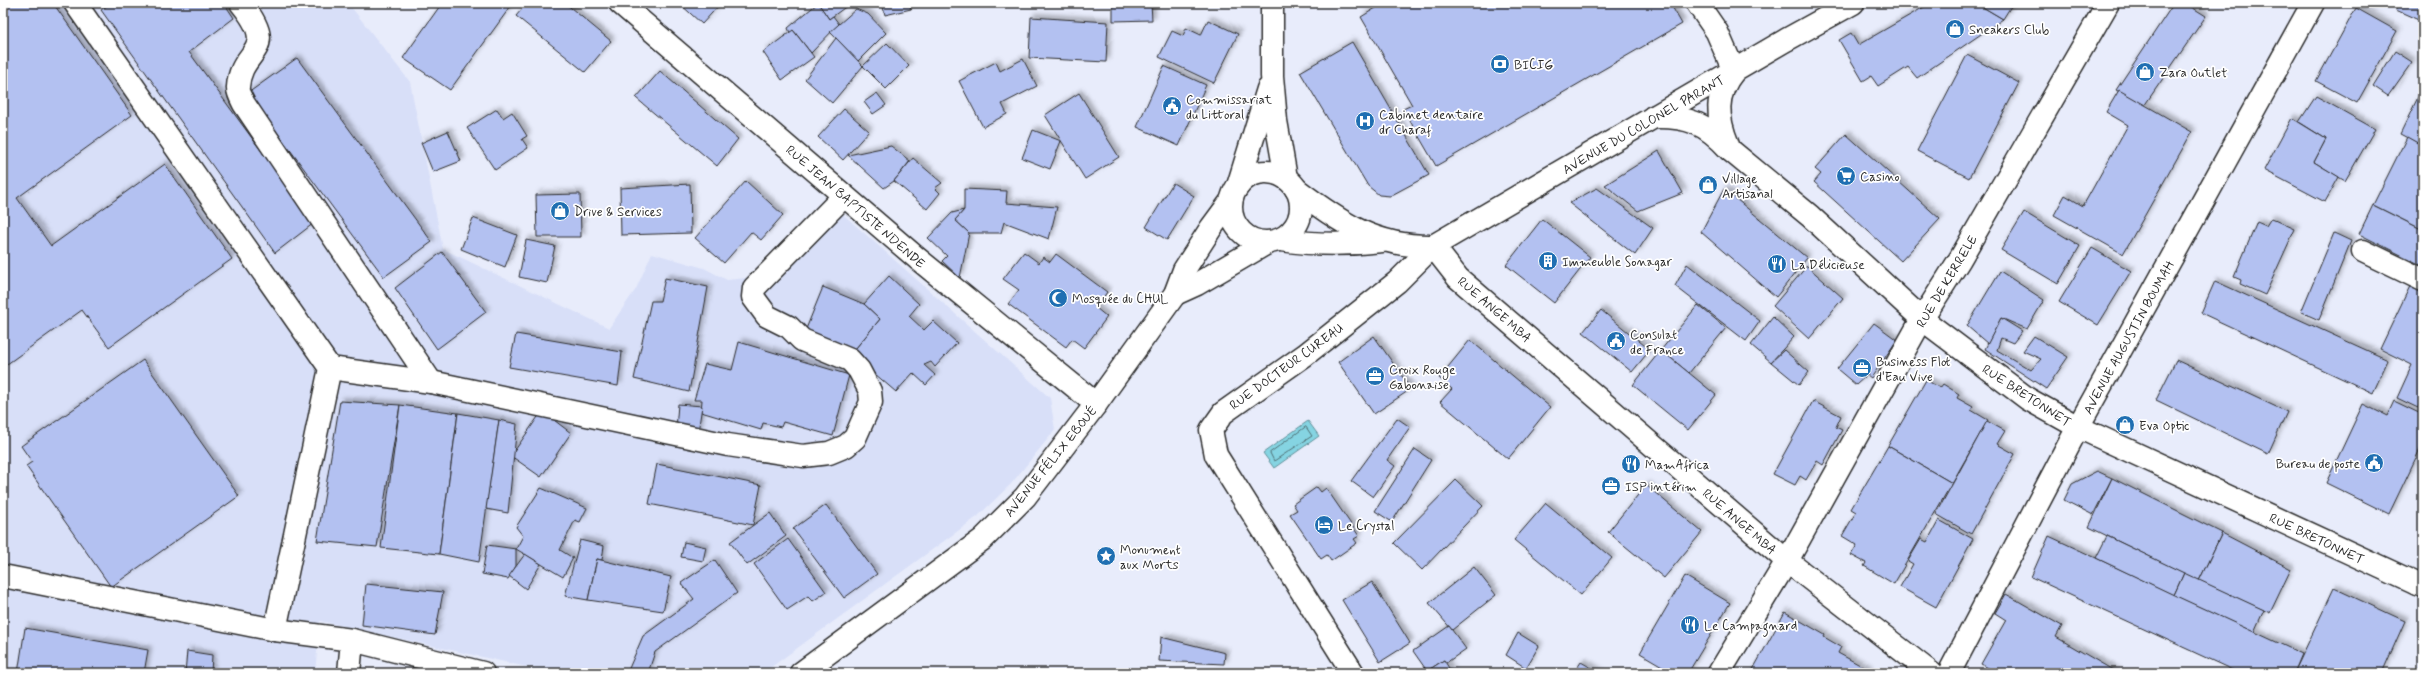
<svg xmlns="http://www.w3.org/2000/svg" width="2426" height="676" font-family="Mynerve,sans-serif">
<defs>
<filter id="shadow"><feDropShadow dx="3.5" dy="-3.5" stdDeviation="2" flood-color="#0004"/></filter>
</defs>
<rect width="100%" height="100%" fill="#e8ecfb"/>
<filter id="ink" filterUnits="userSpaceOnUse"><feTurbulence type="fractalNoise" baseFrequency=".025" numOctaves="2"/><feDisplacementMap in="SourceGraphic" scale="8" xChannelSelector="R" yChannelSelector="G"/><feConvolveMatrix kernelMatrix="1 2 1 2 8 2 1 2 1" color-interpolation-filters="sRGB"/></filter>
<g filter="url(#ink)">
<path fill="#d8dff8" d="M3,3H348L410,82L443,249L609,328L636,289L652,253L704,268L727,280L746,278L828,201L1050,398L1055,430L1011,484L977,517L763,673H554L320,621L315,673H3Z"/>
<path fill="#85d4e2" stroke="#619099" d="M1308,421L1319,436L1274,468L1263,453Z"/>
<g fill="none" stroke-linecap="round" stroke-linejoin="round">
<path stroke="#4f6f74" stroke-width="1" d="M1306,427L1312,436L1274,461L1270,453Z"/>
</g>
<g fill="#b3c1f1" stroke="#2b2b2b" filter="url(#shadow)">
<path d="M3,3H53L132,115L17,198L51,246L165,164L232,259L109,347L82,310L3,367Z"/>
<path d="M111,3H224L234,18L189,52L314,223L275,253L101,10Z"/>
<path d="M442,3H513L450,90L403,58Z"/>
<path d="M527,3H565L611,41L585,72L516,16Z"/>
<path d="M679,3H721L702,24Z"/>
<path d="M818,3H851L829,19Z"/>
<path d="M818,3L829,19L833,16L839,24L811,53L793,30L790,33L788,28Z"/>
<path d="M882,3H909L911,9L885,15Z"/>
<path d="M1113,3H1151L1152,20L1113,21Z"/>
<path d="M1192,3H1240V5L1192,4Z"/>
<path d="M1384,3H1670L1682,24L1436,166L1403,109L1412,105L1361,17Z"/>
<path d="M1931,3H1976L2003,19L1917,78L1908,67L1878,86L1871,76L1863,81L1839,40L1851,33L1858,45Z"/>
<path d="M1976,3H2013L2003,19Z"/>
<path d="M2174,3H2185L2206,16L2144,106L2116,90Z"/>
<path d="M2400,3H2423V22L2396,10Z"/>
<path d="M2356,8L2397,31L2357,103L2316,81Z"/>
<path d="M856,9L868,14L886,33L858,61L830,32Z"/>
<path d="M1031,17L1108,22L1106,62L1029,58Z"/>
<path d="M1208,20L1238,34L1214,83L1159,57L1172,31L1183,36L1186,28L1201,35Z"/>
<path d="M793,30L814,57L782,80L763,52Z"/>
<path d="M836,38L863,66L832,103L805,79Z"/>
<path d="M1352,42L1429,175L1390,196L1379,195L1368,186L1300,72Z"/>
<path d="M887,43L909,66L886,89L863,66Z"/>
<path d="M2395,51L2412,62L2388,96L2373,86Z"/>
<path d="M1967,55L2019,83L1969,178L1917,151Z"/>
<path d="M297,58L432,242L384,277L248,93Z"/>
<path d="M1023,59L1037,86L1002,104L1007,114L983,127L959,81L996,62L1000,71Z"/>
<path d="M1164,66L1206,85L1179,146L1137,127Z"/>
<path d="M660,71L738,139L717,166L636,98Z"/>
<path d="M2423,87V146L2400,134Z"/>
<path d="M2119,90L2192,132L2123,254L2054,215L2065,195L2083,206L2128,125L2106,112Z"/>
<path d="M877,93L886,105L873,114L864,102Z"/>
<path d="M1079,93L1119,157L1085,179L1045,115Z"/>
<path d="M2316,96L2375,129L2345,181L2314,162L2326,139L2299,122Z"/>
<path d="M497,109L503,118L512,112L527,136L522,139L528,148L495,170L467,128Z"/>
<path d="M844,109L869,131L843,160L818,137Z"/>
<path d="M2292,118L2326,139L2314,162L2339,177L2325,202L2264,170Z"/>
<path d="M1033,130L1061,141L1050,169L1022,158Z"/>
<path d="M448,131L461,161L433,172L421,143Z"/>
<path d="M1846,134L1940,219L1901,261L1814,182L1821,174L1815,169Z"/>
<path d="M2407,137L2423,146V230L2373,205Z"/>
<path d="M891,146L910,161L894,181L884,188L848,155Z"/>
<path d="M1659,151L1683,193L1638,211L1605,185Z"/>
<path d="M913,158L942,183L935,188L940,193L927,209L894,181Z"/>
<path d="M746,181L783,215L761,240L751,232L724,263L695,238Z"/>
<path d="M1173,183L1194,196L1167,240L1146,227Z"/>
<path d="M690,184L691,233L621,235L620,188Z"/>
<path d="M1597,188L1653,228L1635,255L1569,203Z"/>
<path d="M964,189L1007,191L1006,203L1057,207L1049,239L1004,222L1001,233H969L955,220L964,210Z"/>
<path d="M1724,189L1807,258L1776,297L1701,232Z"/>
<path d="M580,194L581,237H537L536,195Z"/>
<path d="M2373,205L2423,230V266L2359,234Z"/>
<path d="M964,210L955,220L969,233L960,278L942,261L947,256L928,238L952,213Z"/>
<path d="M2024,212L2080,246L2058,284L2001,250Z"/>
<path d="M473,218L517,235L505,267L461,249Z"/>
<path d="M2271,218L2295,229L2265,295L2240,284L2241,280L2234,277L2257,222L2266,226Z"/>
<path d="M1542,219L1590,257L1554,303L1506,265Z"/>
<path d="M2334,233L2351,241L2319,320L2301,312Z"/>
<path d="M526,240L555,246L547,283L519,277Z"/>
<path d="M2092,248L2131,271L2098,325L2059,302Z"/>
<path d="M442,252L486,312L437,349L395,288Z"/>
<path d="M1024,252L1039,263L1043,257L1050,262L1056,254L1107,292L1096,308L1107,317L1084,348L1072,339L1066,347L1008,304L1019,290L1003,279Z"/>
<path d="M1687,264L1760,321L1746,341L1675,286Z"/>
<path d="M1807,266L1843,298L1809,339L1773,306Z"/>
<path d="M2000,271L2044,300L2027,329L2001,318L1988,344L1967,326Z"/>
<path d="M889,276L919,304L909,316L924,330L933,321L957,343L935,367L931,362L924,365L935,375L926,385L913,373L896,392L853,355L855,349L880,319L864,304Z"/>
<path d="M665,278L708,287L689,392L634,379L651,301H660Z"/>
<path d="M2215,281L2388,360L2373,393L2201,313Z"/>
<path d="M2411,284L2423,290V397L2418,408L2397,398L2412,365L2380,349Z"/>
<path d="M823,287L864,304L880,319L855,349L853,355L804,334Z"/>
<path d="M1698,305L1726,328L1689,373L1661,350Z"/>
<path d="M1601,310L1650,350L1632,372L1583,332Z"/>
<path d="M1773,317L1794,337L1771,362L1751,345Z"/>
<path d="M2001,318L2022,331L2013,343L2001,338L1997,350L2031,370L2041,359L2023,351L2034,336L2068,357L2046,389L1985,349Z"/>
<path d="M1874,323L1897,340L1871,378L1867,375L1856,385L1837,369Z"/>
<path d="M516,334L622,352L618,386L509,367Z"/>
<path d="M1374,336L1411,389L1374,414L1338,362Z"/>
<path d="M1470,340L1550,407L1508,459L1440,402L1452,389L1439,378Z"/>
<path d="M739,342L849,375L833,436L783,422L781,427L763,423L761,430L701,412L702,400H694L705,364L732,370Z"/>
<path d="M1661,350L1716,395L1688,430L1633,385Z"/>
<path d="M1784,350L1809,372L1799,385L1771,362Z"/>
<path d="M143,360L239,496L111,587L26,466L32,462L21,446Z"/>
<path d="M2176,360L2287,412L2268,454L2156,400Z"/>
<path d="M1926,380L1940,388L1943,384L1959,394L1957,398L1973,407L1971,410L1988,420L1952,483L1888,446Z"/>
<path d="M340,401L400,405L377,547L317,541Z"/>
<path d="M1813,401L1841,416L1836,427L1842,430L1823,465L1817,461L1806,480L1800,476L1795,485L1773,474Z"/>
<path d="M2394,401L2423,415V443L2389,514L2326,483L2363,404L2387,416Z"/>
<path d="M678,404L702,406L698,432L676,429Z"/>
<path d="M400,405L458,413L439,554L381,548Z"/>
<path d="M542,411L571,433L541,477L511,456Z"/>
<path d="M458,413L499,420L479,562L439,554Z"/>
<path d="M1397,418L1410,427L1387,460L1395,466L1373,497L1351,481Z"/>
<path d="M499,420L517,424L508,513L486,509Z"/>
<path d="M1987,421L2005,431L1997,444L2015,454L1971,534L1936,514Z"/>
<path d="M1888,446L1952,483L1894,584L1864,566L1866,563L1851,555L1857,545L1842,536L1856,512L1851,509Z"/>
<path d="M1415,449L1431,460L1392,522L1375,511Z"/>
<path d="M657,464L761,485L753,525L649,504Z"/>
<path d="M2097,471L2112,478L2093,515L2064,500L2072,484Z"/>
<path d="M2112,478L2222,533L2199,581L2089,527Z"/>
<path d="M1456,480L1483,506L1422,570L1394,543Z"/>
<path d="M1646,485L1702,532L1664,578L1608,532Z"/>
<path d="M1317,487L1321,492L1326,488L1359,536L1354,539L1357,543L1331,561L1327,555L1321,559L1290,514L1297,510L1293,504Z"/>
<path d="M541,488L587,508L580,522L575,520L560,550L573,558L563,577L516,549L523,536L516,527Z"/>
<path d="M1546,503L1612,558L1581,595L1514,540Z"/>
<path d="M826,505L877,574L844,598L793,529Z"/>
<path d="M770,513L786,536L747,565L730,542Z"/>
<path d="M1939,520L1973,539L1936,607L1900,587L1913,564L1908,561L1921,539L1927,542Z"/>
<path d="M2222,533L2291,569L2270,613L2199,581Z"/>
<path d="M2049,536L2302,654L2294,673H2239L2031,577Z"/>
<path d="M2107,536L2184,573L2174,595L2096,558Z"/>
<path d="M788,539L826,592L813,601L808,596L787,610L754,564Z"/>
<path d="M580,540L604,546L602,560L597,559L588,600L565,596Z"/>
<path d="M684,542L706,547L703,561L681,557Z"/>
<path d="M487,545L516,549V566L508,579L482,574Z"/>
<path d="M525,554L541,564L526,589L509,576Z"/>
<path d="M597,559L671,577L663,611L588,600Z"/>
<path d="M715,560L737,593L655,652L648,673H627L643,636L694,599L681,583Z"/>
<path d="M1474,567L1496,595L1452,630L1429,603Z"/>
<path d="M2184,573L2264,610L2254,632L2174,595Z"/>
<path d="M1685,576L1730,603L1688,673H1674L1640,653Z"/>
<path d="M1372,582L1410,643L1380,662L1342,600Z"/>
<path d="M366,584L443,592L435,635L362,625Z"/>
<path d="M2334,588L2405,621L2382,673H2294Z"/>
<path d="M2006,594L2062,626L2056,637L2118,673H1997L1981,664L2006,620L1995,613Z"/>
<path d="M1785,612L1825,635L1824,637L1841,647L1838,653L1869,670L1867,673H1751Z"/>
<path d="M1449,626L1466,649L1446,663L1444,660L1427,671L1413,651Z"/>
<path d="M25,628L148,650L144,673H18Z"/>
<path d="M1518,633L1539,646L1526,668L1506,655Z"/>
<path d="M1161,637L1225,653L1224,664L1159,661Z"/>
<path d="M187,651L212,655L211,673H185Z"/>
<path d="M1444,660L1452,673H1424L1427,671Z"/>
<path d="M1581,662L1600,673H1574Z"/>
</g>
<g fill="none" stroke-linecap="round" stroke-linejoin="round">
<defs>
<g id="minor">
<path d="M75,3L330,368L275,630"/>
<path d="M241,3C282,54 240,47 238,87C237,92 242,100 244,104L431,382"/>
<path d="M1697,3L1717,32L1734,71"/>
<path d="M1730,150L1810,216L1922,319L2028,399L2078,427L2417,584"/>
<path d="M2363,251L2423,280"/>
<path d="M330,368L431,382L728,445L803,456L829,453L846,446L855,438L871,402L870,391L859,370L850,360L802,340L789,327L767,316L753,297L754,288L844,196"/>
<path d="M3,576L275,630L352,640L483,673"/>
<path d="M349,673L352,640"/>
<path d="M1353,673L1216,455L1211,430L1223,413L1305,355L1397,282L1433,246L1458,278L1787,561L1931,673"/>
<path d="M1719,673L1787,561L1922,319L1960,259L2108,3"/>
<path d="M1949,673L2078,427L2313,3"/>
</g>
<g id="major">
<path d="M620,3L918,259L1096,404"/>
<path d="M1272,3V76L1276,121L1286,178"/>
<path d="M1653,117C1688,116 1706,123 1730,150"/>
<path d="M1728,145C1717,118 1714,95 1734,71"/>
<circle cx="1266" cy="207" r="35"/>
<path d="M1238,186L1268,89"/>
<path d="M1296,189C1341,223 1375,247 1433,246L1786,40L1853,3"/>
<path d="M1281,240C1316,245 1347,245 1382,241"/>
<path d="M1175,294L1197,284L1267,243"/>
<path d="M2417,584L2423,586"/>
<path d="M801,673L983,539L1025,497L1096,404L1175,294L1184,270L1211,228L1231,201"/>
</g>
</defs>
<use href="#minor" stroke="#2b2b2b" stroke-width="25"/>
<use href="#major" stroke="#2b2b2b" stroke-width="25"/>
<use href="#minor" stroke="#fff" stroke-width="22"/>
<use href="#major" stroke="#fff" stroke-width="22"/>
</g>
</g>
<defs>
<symbol id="shop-disc" viewBox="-11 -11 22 22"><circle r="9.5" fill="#1f6fb2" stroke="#fff"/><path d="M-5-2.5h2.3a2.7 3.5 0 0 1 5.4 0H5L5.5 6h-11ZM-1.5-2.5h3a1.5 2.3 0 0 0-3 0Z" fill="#fff"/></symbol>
<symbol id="bank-disc" viewBox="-11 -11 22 22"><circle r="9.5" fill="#1f6fb2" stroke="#fff"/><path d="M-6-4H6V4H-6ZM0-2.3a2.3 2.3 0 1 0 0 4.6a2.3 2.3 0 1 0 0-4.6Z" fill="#fff"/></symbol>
<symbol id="civic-disc" viewBox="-11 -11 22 22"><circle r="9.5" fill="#1f6fb2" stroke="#fff"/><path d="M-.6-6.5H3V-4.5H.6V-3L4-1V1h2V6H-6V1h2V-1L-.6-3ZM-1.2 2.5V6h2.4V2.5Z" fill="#fff"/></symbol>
<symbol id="hospital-disc" viewBox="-11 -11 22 22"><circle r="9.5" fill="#1f6fb2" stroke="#fff"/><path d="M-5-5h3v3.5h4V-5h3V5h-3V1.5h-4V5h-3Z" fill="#fff"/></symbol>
<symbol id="supermarket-disc" viewBox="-11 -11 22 22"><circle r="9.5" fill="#1f6fb2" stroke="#fff"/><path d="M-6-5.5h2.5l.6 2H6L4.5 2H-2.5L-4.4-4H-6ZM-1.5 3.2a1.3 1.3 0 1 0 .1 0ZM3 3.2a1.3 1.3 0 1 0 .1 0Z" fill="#fff"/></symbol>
<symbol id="building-disc" viewBox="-11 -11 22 22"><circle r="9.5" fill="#1f6fb2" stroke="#fff"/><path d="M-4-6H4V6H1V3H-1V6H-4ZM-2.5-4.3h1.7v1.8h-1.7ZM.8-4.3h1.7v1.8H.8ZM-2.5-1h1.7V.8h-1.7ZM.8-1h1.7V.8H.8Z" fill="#fff"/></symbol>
<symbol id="restaurant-disc" viewBox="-11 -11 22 22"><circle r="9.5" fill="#1f6fb2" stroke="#fff"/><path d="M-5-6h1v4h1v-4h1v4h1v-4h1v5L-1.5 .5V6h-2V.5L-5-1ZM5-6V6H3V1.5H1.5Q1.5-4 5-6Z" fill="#fff"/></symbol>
<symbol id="mosque-disc" viewBox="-11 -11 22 22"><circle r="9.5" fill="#1f6fb2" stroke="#fff"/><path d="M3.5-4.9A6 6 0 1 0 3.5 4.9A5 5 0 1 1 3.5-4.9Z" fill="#fff"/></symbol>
<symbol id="office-disc" viewBox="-11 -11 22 22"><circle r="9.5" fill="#1f6fb2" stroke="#fff"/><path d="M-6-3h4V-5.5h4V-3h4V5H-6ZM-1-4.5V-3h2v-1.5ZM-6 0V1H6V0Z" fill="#fff"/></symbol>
<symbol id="hotel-disc" viewBox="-11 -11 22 22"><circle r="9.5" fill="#1f6fb2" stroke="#fff"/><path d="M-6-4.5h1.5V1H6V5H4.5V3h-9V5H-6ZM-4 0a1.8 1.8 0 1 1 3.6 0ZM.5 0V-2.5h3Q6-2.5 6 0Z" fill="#fff"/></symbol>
<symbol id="sight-disc" viewBox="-11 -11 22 22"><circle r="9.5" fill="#1f6fb2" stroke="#fff"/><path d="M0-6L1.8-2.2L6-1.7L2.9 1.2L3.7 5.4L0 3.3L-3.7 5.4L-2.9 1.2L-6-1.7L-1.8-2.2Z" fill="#fff"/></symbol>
</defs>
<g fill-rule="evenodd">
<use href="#shop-disc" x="1944" y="18" width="22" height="22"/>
<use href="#bank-disc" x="1489" y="53" width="22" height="22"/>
<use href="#shop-disc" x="2134" y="61" width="22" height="22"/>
<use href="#civic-disc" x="1161" y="95" width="22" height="22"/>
<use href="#hospital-disc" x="1354" y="110" width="22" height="22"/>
<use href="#supermarket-disc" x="1835" y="165" width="22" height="22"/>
<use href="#shop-disc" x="1697" y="174" width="22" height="22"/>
<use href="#shop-disc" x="549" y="200" width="22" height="22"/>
<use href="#building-disc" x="1537" y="250" width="22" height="22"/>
<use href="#restaurant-disc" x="1766" y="253" width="22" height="22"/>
<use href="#mosque-disc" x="1047" y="287" width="22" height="22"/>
<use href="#civic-disc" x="1605" y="330" width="22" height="22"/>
<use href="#office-disc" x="1851" y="357" width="22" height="22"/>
<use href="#office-disc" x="1364" y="365" width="22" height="22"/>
<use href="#shop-disc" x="2114" y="414" width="22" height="22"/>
<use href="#civic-disc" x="2363" y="452" width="22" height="22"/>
<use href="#restaurant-disc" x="1620" y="453" width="22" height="22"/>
<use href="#office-disc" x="1600" y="475" width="22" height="22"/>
<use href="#hotel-disc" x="1313" y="514" width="22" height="22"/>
<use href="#sight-disc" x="1095" y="545" width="22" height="22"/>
<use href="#restaurant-disc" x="1679" y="614" width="22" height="22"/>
</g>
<g text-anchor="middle" stroke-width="3.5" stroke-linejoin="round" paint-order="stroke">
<g font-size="13" fill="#2b2b2b" stroke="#fff" text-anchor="start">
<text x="1969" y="34">Sneakers Club</text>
<text x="1514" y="69">BICIG</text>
<text x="2159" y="77">Zara Outlet</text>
<text x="1186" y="104">Commissariat<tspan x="1186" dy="15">du Littoral</tspan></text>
<text x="1379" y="119">Cabinet dentaire<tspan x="1379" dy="15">dr Charaf</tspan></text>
<text x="1860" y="181">Casino</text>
<text x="1722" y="183">Village<tspan x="1722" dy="15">Artisanal</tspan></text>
<text x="574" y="216">Drive &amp; Services</text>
<text x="1562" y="266">Immeuble Sonagar</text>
<text x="1791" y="269">La Délicieuse</text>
<text x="1072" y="303">Mosquée du CHUL</text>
<text x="1630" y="339">Consulat<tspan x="1630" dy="15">de France</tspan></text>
<text x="1876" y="366">Business Flot<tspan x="1876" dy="15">d'Eau Vive</tspan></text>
<text x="1389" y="374">Croix Rouge<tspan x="1389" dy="15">Gabonaise</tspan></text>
<text x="2139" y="430">Eva Optic</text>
<text x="2360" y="468" text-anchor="end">Bureau de poste</text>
<text x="1645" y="469">MamAfrica</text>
<text x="1625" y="491">ISP intérim</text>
<text x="1338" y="530">Le Crystal</text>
<text x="1120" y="554">Monument<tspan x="1120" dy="15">aux Morts</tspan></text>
<text x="1704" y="630">Le Campagnard</text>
</g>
<g font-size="13" fill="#2b2b2b" stroke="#fff">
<text transform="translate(1643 124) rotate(-30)" y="5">AVENUE DU COLONEL PARANT</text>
<text transform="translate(856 206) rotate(41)" y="5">RUE JEAN BAPTISTE NDENDE</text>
<text transform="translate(1946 281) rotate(-59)" y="5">RUE DE KERRELE</text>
<text transform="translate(1495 309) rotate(41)" y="5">RUE ANGE MBA</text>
<text transform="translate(2128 337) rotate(-61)" y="5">AVENUE AUGUSTIN BOUMAH</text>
<text transform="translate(1286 366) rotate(-36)" y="5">RUE DOCTEUR CUREAU</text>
<text transform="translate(2027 395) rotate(33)" y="5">RUE BRETONNET</text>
<text transform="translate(1050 461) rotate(-51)" y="5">AVENUE FÉLIX EBOUÉ</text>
<text transform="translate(1740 521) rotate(41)" y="5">RUE ANGE MBA</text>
<text transform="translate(2317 538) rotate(25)" y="5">RUE BRETONNET</text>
</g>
</g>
<rect width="2426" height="676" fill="none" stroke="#fff" stroke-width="16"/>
<rect x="8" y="8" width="2410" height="660" fill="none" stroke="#2b2b2b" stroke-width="1.5" filter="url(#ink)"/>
</svg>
